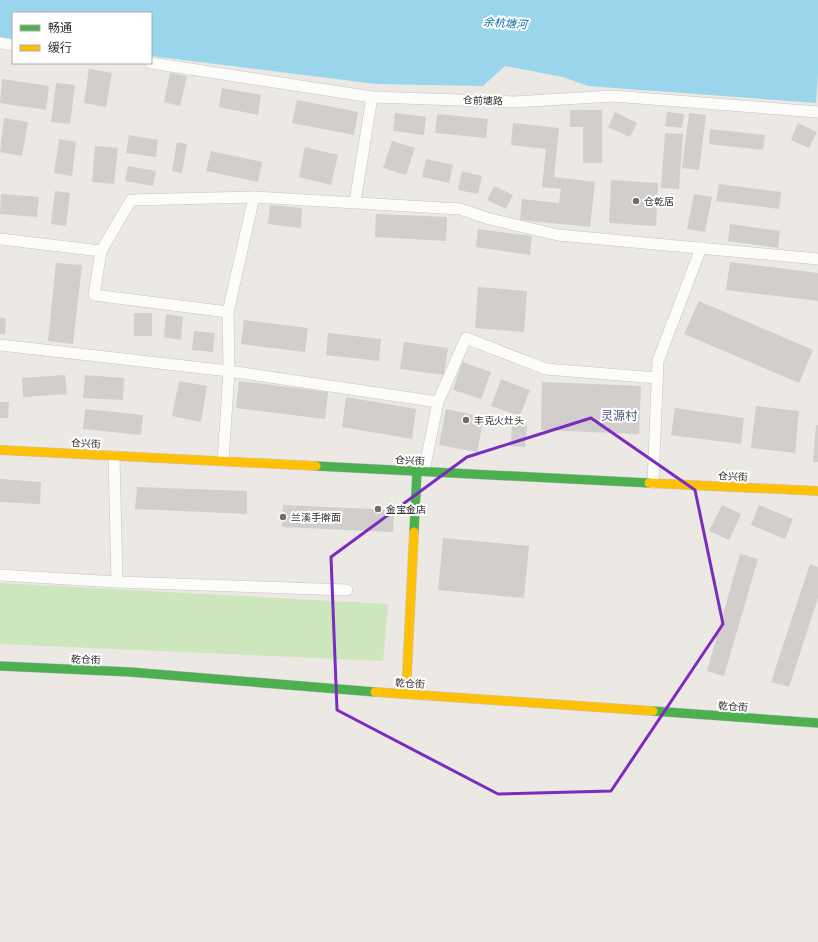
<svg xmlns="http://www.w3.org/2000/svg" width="818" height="942" font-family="'PT Sans','Noto Sans SC',sans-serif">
<rect width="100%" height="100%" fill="#ece8e4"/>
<path fill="#cee6be" d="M0,583L388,604L383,661L0,644Z"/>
<path fill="#99d6ec" d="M0,0H818V73L816,103L588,86L563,77L505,66L483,86L376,84L151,56V13H13V39L0,37Z"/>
<g fill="#d1cecb">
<path d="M89,69L112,73L106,107L84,103Z"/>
<path d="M170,73L187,76L180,106L164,102Z"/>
<path d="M2,79L49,86L46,110L0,103Z"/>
<path d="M56,83L75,85L70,124L51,122Z"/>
<path d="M222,88L261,95L258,115L219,107Z"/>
<path d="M297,100L358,112L354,135L292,123Z"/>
<path d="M570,110H602V163H583V127H570Z"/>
<path d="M615,112L637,123L630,137L608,127Z"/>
<path d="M667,112L684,114L682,128L665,126Z"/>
<path d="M395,113L426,117L424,135L393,131Z"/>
<path d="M689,113L706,115L699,170L682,168Z"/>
<path d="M437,114L488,119L486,138L435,133Z"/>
<path d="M4,118L28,122L22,156L0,152Z"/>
<path d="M513,123L559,128L554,177L595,182L590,227L520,220L522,199L559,203L561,189L542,187L546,149L511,145Z"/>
<path d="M798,123L817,132L809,148L791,140Z"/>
<path d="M710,129L765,135L763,150L709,144Z"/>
<path d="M665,133L683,134L679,189L661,188Z"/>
<path d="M129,135L158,140L156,157L126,153Z"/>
<path d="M59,139L76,142L72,176L54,173Z"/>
<path d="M392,141L415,148L406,175L383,168Z"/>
<path d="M177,142L187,144L182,173L172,171Z"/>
<path d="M95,146L118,148L114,184L92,182Z"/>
<path d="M305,147L338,155L331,185L299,177Z"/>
<path d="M211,151L262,162L258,182L206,171Z"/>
<path d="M426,159L453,165L449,183L422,177Z"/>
<path d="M128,166L156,171L153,186L125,181Z"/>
<path d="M462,171L482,176L478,194L458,190Z"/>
<path d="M611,180L658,183L656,226L609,223Z"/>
<path d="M719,184L781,192L779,209L716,201Z"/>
<path d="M494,186L513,195L506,209L487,200Z"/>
<path d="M55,191L70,193L66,226L51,224Z"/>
<path d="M1,194L39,197L37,217L0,214Z"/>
<path d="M694,194L712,197L705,232L687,229Z"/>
<path d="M270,205L302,208L301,228L268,224Z"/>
<path d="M376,214L447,217L446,241L375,237Z"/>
<path d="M730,224L780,231L778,248L728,241Z"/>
<path d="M478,229L532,236L530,255L476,247Z"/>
<path d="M730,262L818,273V301L726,290Z"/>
<path d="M56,263L82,265L73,344L48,341Z"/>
<path d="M478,287L527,291L524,332L475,328Z"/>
<path d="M699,301L813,350L799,383L684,334Z"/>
<rect x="134" y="313" width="18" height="23"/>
<path d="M166,314L183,317L181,340L164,337Z"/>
<path d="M0,318H6L5,334H0Z"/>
<path d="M244,320L308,328L305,352L241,344Z"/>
<path d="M194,331L215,333L213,352L192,350Z"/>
<path d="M328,333L381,339L379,361L326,355Z"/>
<path d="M404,342L448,348L444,375L400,369Z"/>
<path d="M462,362L491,372L481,399L453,390Z"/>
<path d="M65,375L67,394L23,397L22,378Z"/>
<path d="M85,375L124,378L123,400L83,398Z"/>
<path d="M501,379L530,390L520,416L491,406Z"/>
<path d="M179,381L207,386L201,422L172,416Z"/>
<path d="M239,381L328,392L325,419L236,408Z"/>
<path d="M542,382L641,386L639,434L541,430Z"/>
<path d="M346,397L416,409L412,439L342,427Z"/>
<path d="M0,402H9L8,418H0Z"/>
<path d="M756,406L799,411L795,453L751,448Z"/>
<path d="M675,408L744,418L741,444L671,435Z"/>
<path d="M85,409L143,415L141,435L83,429Z"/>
<path d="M446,409L484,417L477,452L439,445Z"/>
<path d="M512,422L527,423L525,447L511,446Z"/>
<path d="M816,425H818V462H813Z"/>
<path d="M0,479L41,482L40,504L0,502Z"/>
<path d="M137,487L247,491V514L135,509Z"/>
<path d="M283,505L394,510L393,532L282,527Z"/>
<path d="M722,505L741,514L729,540L709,531Z"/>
<path d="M759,505L793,519L785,539L751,525Z"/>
<path d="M443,538L529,546L524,598L438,590Z"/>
<path d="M740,554L758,559L724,676L707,671Z"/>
<path d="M810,564L818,567V598L789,687L771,682Z"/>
</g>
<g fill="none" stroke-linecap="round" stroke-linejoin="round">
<defs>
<g id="lane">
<path d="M0,43L13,45"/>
<path d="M151,63L372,97L514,102L613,96L818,112"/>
<path d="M355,202L372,97"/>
<path d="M0,239L101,251L94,295L228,312L229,371L223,461"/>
<path d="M101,251L131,200L254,197L460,209L490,219L558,235L818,259"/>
<path d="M228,312L254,197"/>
<path d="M0,345L229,371L438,402"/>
<path d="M114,456L117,582"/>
<path d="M424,471L438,402L466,338L546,369L657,378"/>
<path d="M653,483L658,361L701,248"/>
<path d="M0,575L117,582L347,590"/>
</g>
<g id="fast">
<path d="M316,466L649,483"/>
<path d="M414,532L417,471"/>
<path d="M0,666L130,672L375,692"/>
<path d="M653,711L818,723"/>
</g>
<g id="slow">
<path d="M0,450L316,466"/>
<path d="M649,483L818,491"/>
<path d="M375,692L653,711"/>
<path d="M406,694L414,532"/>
</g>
</defs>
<use href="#lane" stroke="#c5c4c5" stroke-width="12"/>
<use href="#fast" stroke="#c5c4c5" stroke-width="10"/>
<use href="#slow" stroke="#c5c4c5" stroke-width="10"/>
<use href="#lane" stroke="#fcfcfb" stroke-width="11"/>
<use href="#fast" stroke="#4caf50" stroke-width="9"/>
<use href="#slow" stroke="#ffc107" stroke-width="9"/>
</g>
<path fill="none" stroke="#7b2cbf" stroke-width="3" stroke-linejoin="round" d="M591,418L695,490L723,624L611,791L498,794L337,710L331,557L467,457Z"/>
<g fill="#706f6e" stroke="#fff" stroke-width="1.5">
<circle cx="636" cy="201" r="4"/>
<circle cx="466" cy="420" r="4"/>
<circle cx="378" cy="509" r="4"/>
<circle cx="283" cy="517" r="4"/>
</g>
<g text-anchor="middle" stroke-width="4" stroke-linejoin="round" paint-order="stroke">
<g font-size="10" fill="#2e2e2e" stroke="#fff">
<text transform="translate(483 100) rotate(2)" y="4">仓前塘路</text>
<text transform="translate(86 443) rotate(3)" y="4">仓兴街</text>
<text transform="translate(410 460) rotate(3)" y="4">仓兴街</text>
<text transform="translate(733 476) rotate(3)" y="4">仓兴街</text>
<text transform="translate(86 659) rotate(2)" y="4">乾仓街</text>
<text transform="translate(410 683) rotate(4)" y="4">乾仓街</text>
<text transform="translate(733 706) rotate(4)" y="4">乾仓街</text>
</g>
<g font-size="10" fill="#2e2e2e" stroke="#fff" text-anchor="start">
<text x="644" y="205">仓乾居</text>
<text x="474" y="424">丰克火灶头</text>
<text x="386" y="513">金宝金店</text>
<text x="291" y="521">兰溪手擀面</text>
</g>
<g font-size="11" font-style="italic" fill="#0d6fa3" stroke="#fff">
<text transform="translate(505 23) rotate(4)" y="4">余杭塘河</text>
</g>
<g font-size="12" fill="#4d5680" stroke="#fff">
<text x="619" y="420">灵源村</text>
</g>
</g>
<rect x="12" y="12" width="140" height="52" fill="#ffffff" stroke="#ababab"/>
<rect x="20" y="25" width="20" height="6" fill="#4caf50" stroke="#ababab"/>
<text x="48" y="32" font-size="12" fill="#2e2e2e">畅通</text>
<rect x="20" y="45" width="20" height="6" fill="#ffc107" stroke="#ababab"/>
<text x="48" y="52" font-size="12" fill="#2e2e2e">缓行</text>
</svg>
